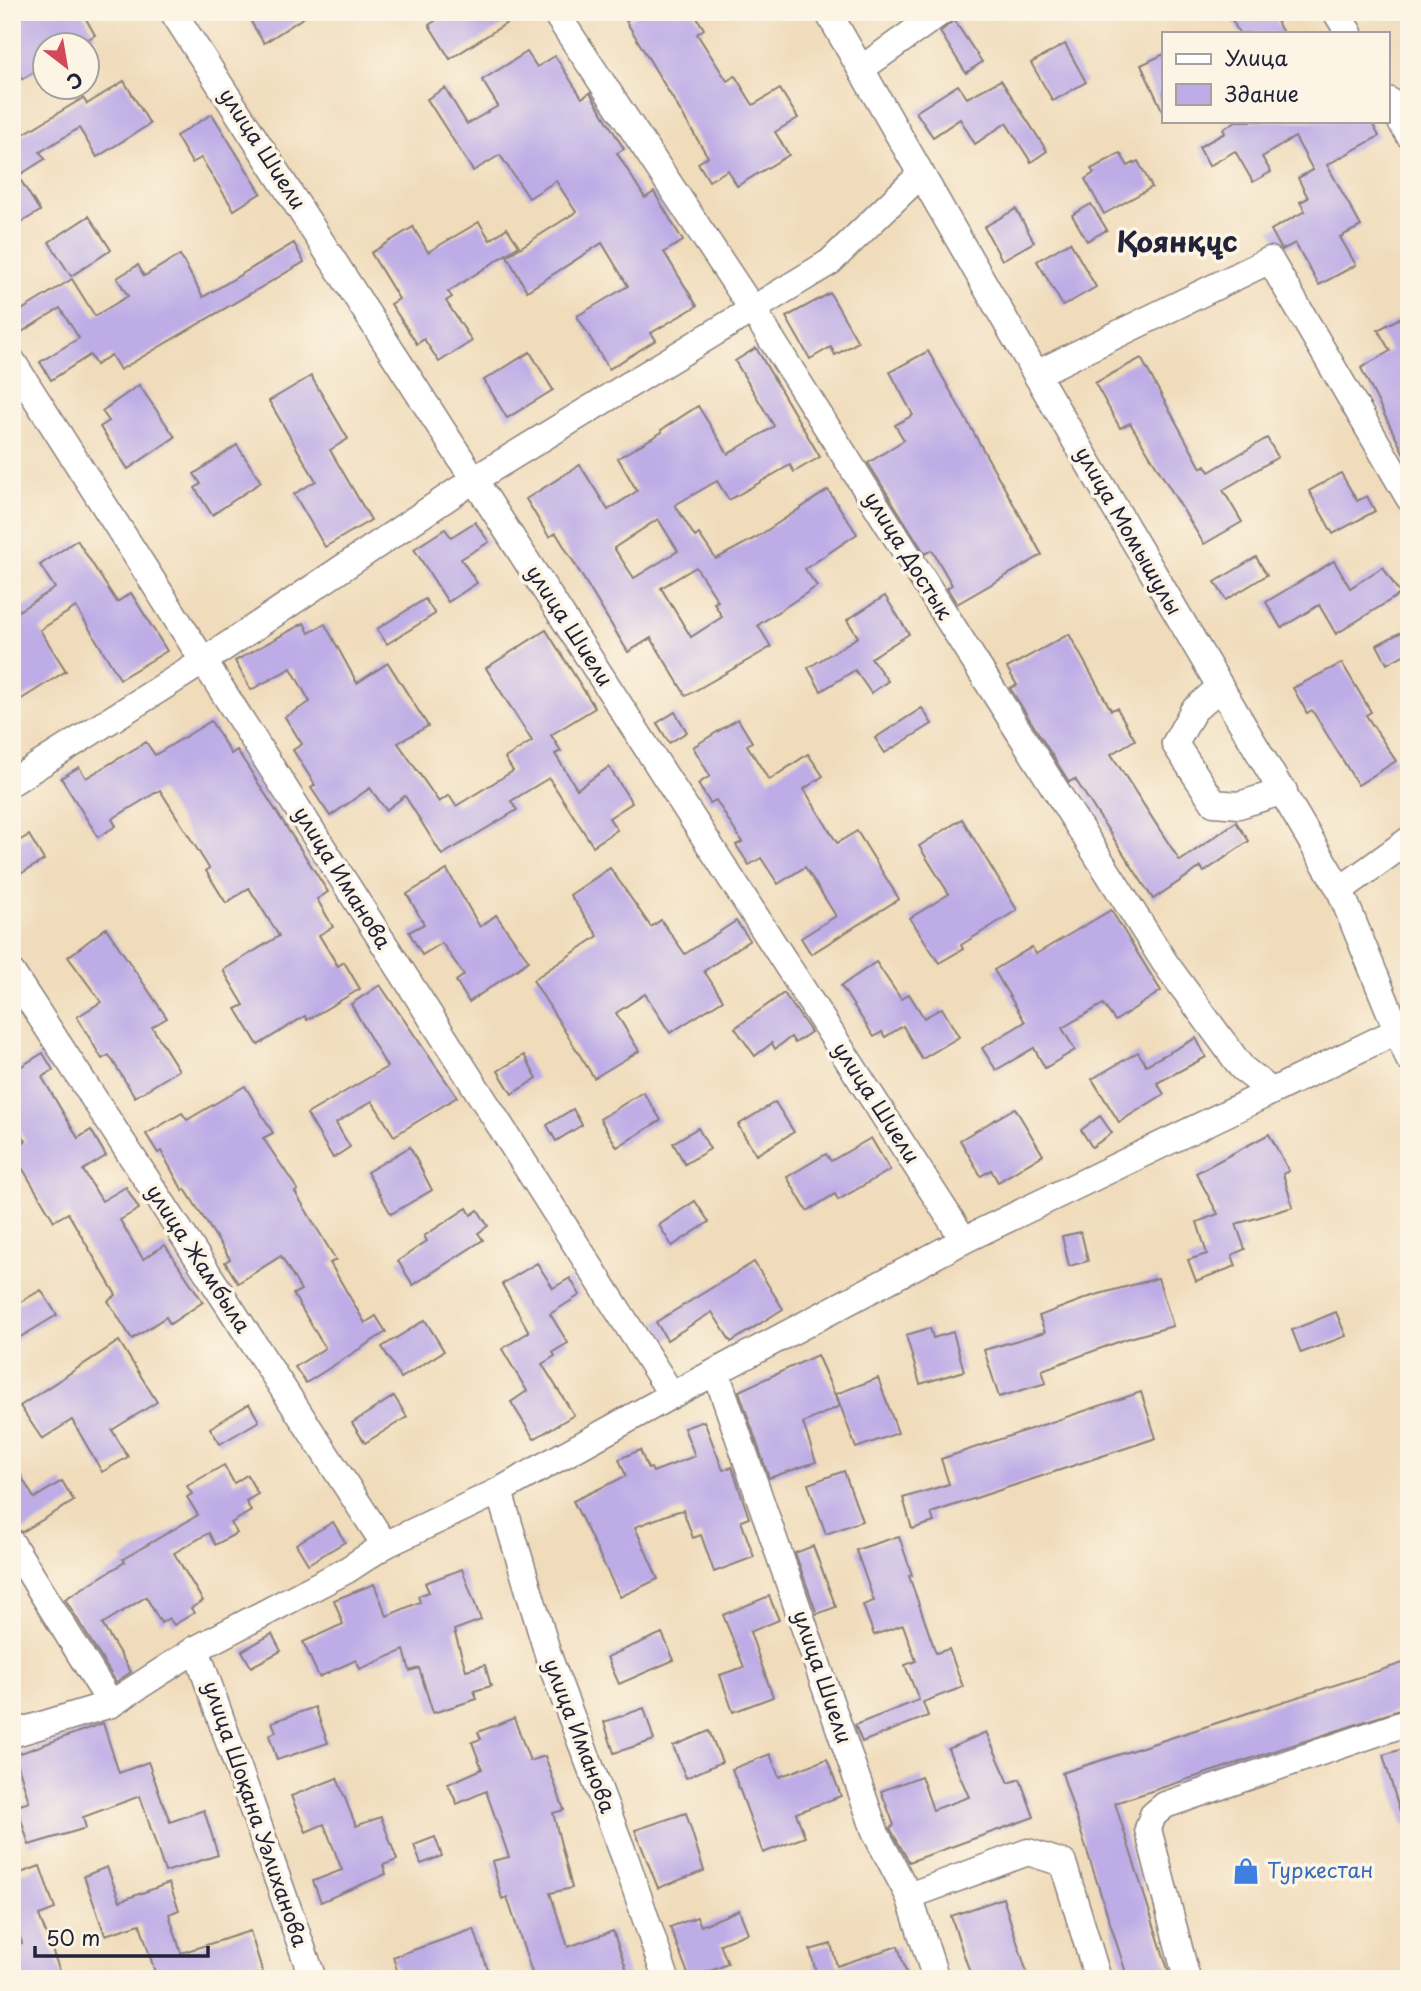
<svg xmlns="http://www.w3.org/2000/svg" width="1421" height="1991" font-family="'Playpen Sans',sans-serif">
<rect width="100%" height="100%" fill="#fcf5e5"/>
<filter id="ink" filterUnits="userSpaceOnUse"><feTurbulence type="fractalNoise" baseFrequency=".0143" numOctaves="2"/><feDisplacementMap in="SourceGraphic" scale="14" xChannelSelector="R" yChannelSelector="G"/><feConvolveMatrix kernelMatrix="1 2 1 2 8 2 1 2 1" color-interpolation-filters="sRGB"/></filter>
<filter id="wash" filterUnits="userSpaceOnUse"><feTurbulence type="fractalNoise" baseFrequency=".00686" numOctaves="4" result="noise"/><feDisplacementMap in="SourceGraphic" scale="28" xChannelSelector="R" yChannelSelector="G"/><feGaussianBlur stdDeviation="1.57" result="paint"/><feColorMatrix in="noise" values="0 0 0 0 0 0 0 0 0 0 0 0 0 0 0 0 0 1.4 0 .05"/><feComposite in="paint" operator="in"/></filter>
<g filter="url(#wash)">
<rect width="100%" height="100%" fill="#f0dcbb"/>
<g id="blocks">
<g fill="#bdace6" fill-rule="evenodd">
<path d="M31,12H82L95,35L77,46H46V65L22,79L12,61V23Z"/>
<path d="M245,12H312L264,43Z"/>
<path d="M448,12H524L450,59L429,25Z"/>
<path d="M640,12H693L704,29L697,34L727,81L735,76L753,105L780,89L798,118L775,132L789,155L737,186L728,170L709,181L698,163L708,157L626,21Z"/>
<path d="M1228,12H1272L1283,33H1239Z"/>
<path d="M954,20L982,62L966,73L940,32Z"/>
<path d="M1065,44L1086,82L1053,101L1031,63Z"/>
<path d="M527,52L537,67L555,56L582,98L590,93L624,149L617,153L645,198L654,192L683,241L664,252L697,306L651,333L656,340L609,369L577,316L628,286L602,243L527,291L507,256L576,212L556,181L529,198L500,155L473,171L427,99L445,88L467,124L498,106L482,80Z"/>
<path d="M1164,54V114L1141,65Z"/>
<path d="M1001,80L1047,151L1031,162L1006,123L975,144L960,119L933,137L916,112L958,85L967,98Z"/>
<path d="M124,81L150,124L97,157L79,128L40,152L45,159L18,176L40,211L12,228V141L83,98L87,104Z"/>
<path d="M212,114L261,193L234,210L201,158L192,163L176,136Z"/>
<path d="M1236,121H1371L1379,136L1327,165L1361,226L1340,237L1356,265L1319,285L1295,243L1282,250L1271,230L1305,211L1300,202L1308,198L1298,178L1313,170L1295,137L1262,157L1271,172L1253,182L1235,151L1209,166L1199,147L1225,133L1223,129Z"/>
<path d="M1120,153L1128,166L1138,161L1152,187L1104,214L1085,179L1094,173L1091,169Z"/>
<path d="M1091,204L1107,230L1087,241L1072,215Z"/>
<path d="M1016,209L1034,242L1002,260L984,227Z"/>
<path d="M89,216L111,250L71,276L49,242Z"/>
<path d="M479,222L490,240L507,228L519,246L448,292L452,297L446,301L472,341L439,362L424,339L417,344L391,304L399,299L371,253L413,227L428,252Z"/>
<path d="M1070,242L1096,287L1063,306L1037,261Z"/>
<path d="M294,243L304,262L120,370L111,355L96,365L90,355L51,380L40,362L79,338L60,308L20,333L12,319V316L72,279L95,316L128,296L117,278L138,265L144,276L180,255L203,297Z"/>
<path d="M830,293L858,342L835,355L831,347L810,359L786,317Z"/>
<path d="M1409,313V464L1361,368L1390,351L1378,330Z"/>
<path d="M756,348L820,457L794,472L790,465L729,500L717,481L675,505L695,537L699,534L716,559L757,537L828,490L857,534L805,569L817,586L758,625L771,647L686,696L651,638L628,652L556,533L549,537L526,499L580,465L608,510L637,491L618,458L662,432L661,430L698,406L728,454L770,429L774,426L735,361ZM658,519L678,551L634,578L614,548ZM696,567L718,601L714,603L722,617L691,637L661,588Z"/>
<path d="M928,351L1042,555L957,604L947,588L952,585L932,550L925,554L868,463L904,440L895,425L913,415L890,372Z"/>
<path d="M530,352L553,390L507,418L484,380Z"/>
<path d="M1141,358L1201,468L1205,465L1209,472L1267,438L1278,457L1223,490L1242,522L1204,544L1130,423L1120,428L1095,383Z"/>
<path d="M311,376L348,439L330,450L371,520L325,547L294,494L316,481L269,401Z"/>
<path d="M139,385L175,437L128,469L100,427L109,421L102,411Z"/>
<path d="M237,445L261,482L212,515L195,488L201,484L194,474Z"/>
<path d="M1341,473L1357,501L1367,496L1375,511L1333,534L1309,491Z"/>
<path d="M475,522L489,542L461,559L477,583L448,602L414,549L445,529L451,537Z"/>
<path d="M77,540L117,602L131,593L167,651L120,679L76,607L40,630L66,671L12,705V615L55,588L40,565Z"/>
<path d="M1256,557L1267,575L1226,600L1215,582Z"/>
<path d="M1334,561L1350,588L1383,567L1400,594L1336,634L1319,605L1281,628L1266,602Z"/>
<path d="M885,596L909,634L871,658L888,681L871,693L855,670L821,691L808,668L858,637L847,620Z"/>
<path d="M425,599L435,614L387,644L377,629Z"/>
<path d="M304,623L309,633L325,624L357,683L388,663L428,726L398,743L439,802L449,795L456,806L513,771L505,758L532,741L486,668L546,630L595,708L551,735L561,751L555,754L577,789L609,767L632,803L609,818L617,830L593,846L549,778L511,801L517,810L442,855L405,796L386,810L370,788L330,816L311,788L315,785L293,750L302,744L285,717L310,702L291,668L251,690L235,661Z"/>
<path d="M1409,628V652L1387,664L1377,645Z"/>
<path d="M1069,634L1111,710L1117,708L1135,740L1111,754L1180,861L1236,822L1249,841L1204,872L1201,867L1153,899L1075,779L1069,782L1010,688L1017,685L1007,668Z"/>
<path d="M1342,663L1371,712L1366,715L1396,761L1358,785L1312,710L1307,713L1293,688Z"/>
<path d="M922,708L932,724L885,753L875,738Z"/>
<path d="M675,712L687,732L669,743L657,723Z"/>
<path d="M738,719L752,742L747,745L769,780L808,754L823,776L804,789L837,843L857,831L899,899L811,954L801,938L836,916L805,867L778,884L761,858L749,865L736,845L742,842L716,800L710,803L698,784L710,776L693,747Z"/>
<path d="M211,721L231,754L237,750L328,892L317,899L333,927L319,935L338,966L344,962L360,989L307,1020L305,1016L258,1045L236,1009L244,1005L223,970L279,936L249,888L226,903L206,871L209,868L160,790L112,819L116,826L98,837L61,778L79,767L86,778L146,742L155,755Z"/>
<path d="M962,819L1017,910L961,945L963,949L939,963L910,918L949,894L919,846Z"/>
<path d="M29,835L44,860L12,879V845Z"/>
<path d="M610,868L651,927L661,920L685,954L736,921L750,940L704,971L723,1000L670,1033L645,994L616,1013L639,1051L594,1078L533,980L598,936L570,895Z"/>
<path d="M447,870L480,927L496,915L529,961L469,1002L456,981L464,975L442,943L422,955L409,932L424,924L407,894Z"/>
<path d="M1111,910L1161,991L1115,1021L1103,1004L1062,1028L1075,1050L1045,1068L1034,1048L996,1070L982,1048L1025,1022L994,970L1032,947L1036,954Z"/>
<path d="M106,928L167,1018L152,1027L179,1070L135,1097L109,1055L102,1059L77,1017L101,1002L68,957Z"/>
<path d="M876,962L901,999L909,994L924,1018L942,1008L959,1037L922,1059L903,1026L885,1037L882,1032L874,1037L841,986Z"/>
<path d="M380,985L457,1097L394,1136L372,1101L336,1123L350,1147L333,1158L307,1114L387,1067L351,1004Z"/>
<path d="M784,993L811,1032L795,1043L791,1037L775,1049L772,1043L755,1056L735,1028Z"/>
<path d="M1196,1038L1206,1057L1157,1083L1164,1094L1119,1122L1092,1079L1138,1052L1146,1065Z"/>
<path d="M43,1053L53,1070L42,1077L78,1138L91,1130L106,1156L83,1170L102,1201L126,1187L139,1209L120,1220L143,1259L165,1245L203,1302L170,1324L166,1317L132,1339L108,1301L116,1295L68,1213L54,1221L21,1166L12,1172V1149L26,1141L12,1118V1072Z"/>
<path d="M524,1055L537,1078L512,1094L498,1071Z"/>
<path d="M245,1086L273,1133L263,1138L298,1190L295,1192L336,1260L330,1263L365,1323L376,1316L386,1332L306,1383L295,1367L325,1348L293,1294L301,1290L281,1256L238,1283L225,1262L230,1259L185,1189L183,1191L161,1151L158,1153L146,1134L182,1113L187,1120Z"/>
<path d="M643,1092L661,1120L617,1147L600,1119Z"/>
<path d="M775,1102L794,1132L756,1155L738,1125Z"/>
<path d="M1015,1108L1043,1155L998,1182L991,1170L981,1176L960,1140Z"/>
<path d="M573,1109L582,1125L556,1141L547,1125Z"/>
<path d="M1100,1116L1112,1133L1092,1147L1081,1130Z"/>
<path d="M698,1128L710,1149L685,1164L673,1143Z"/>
<path d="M1269,1134L1289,1171L1283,1174L1293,1207L1236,1224L1245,1249L1232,1255L1236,1266L1196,1281L1188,1260L1207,1254L1197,1222L1218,1214L1196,1173Z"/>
<path d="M871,1138L890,1170L838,1200L835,1194L807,1211L787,1177L826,1154L831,1161Z"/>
<path d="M410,1147L432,1190L391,1214L367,1172Z"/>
<path d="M695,1201L709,1222L672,1246L659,1225Z"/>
<path d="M467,1208L471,1215L478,1210L488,1226L478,1233L483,1240L413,1285L398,1261L427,1241L424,1236Z"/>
<path d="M1081,1232L1088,1261L1069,1266L1062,1236Z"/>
<path d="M754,1262L783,1309L731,1342L712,1312L667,1340L656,1322Z"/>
<path d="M537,1263L553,1288L570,1278L580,1295L550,1314L568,1343L553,1352L555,1356L542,1364L574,1415L534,1439L511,1402L527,1391L502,1349L529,1332L502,1284Z"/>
<path d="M1158,1278L1173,1326L1126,1339L1042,1370L1046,1383L999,1397L984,1350L1045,1332L1039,1316L1092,1296Z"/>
<path d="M41,1290L57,1315L12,1342V1307Z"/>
<path d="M1336,1312L1346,1336L1301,1353L1292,1330Z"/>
<path d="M425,1320L444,1351L401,1378L382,1347Z"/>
<path d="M930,1328L933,1338L953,1332L964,1371L920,1384L906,1335Z"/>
<path d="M119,1341L157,1402L112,1430L128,1457L102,1472L72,1420L42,1439L20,1406Z"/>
<path d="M817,1355L840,1406L803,1423L816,1462L769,1478L739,1391Z"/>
<path d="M878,1378L898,1433L856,1448L836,1394Z"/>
<path d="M1141,1392L1156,1438L931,1513L934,1522L912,1529L903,1498L949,1484L941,1459Z"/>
<path d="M394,1396L407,1417L365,1443L352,1423Z"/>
<path d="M249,1404L259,1421L220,1444L210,1428Z"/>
<path d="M704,1421L723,1470L732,1467L749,1518L741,1521L754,1557L714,1572L701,1535L693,1538L683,1510L672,1513L635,1527L658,1579L620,1597L573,1501L626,1476L619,1459L640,1450L648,1469L651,1468L653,1472L695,1456L684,1428Z"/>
<path d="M12,1461L34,1498L62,1481L74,1501L22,1532L16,1529L12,1522Z"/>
<path d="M224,1465L234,1483L247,1475L258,1494L246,1501L251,1511L231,1523L237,1533L215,1545L209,1533L174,1553L203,1601L191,1608L194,1613L174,1625L169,1618L161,1623L146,1597L102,1624L131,1672L116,1682L65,1599L125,1562L123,1559L198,1515L187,1497L192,1494L187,1486Z"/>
<path d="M844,1471L862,1521L826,1534L808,1484Z"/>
<path d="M333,1522L345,1542L308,1564L296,1544Z"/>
<path d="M899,1536L912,1575L909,1576L936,1653L949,1649L963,1687L923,1702L928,1716L862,1742L855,1725L919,1700L905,1665L916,1661L903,1625L874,1635L863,1605L874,1601L856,1550Z"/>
<path d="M813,1546L836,1607L817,1614L795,1553Z"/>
<path d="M462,1569L481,1620L454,1630L466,1670L485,1665L491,1686L474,1691L477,1699L433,1713L419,1668L410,1671L404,1650L360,1669L356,1660L319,1677L303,1642L343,1624L334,1600L374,1584L387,1616L420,1602L418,1596L429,1592L425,1583Z"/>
<path d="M769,1596L779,1620L750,1632L773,1697L733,1712L720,1675L744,1667L723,1615Z"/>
<path d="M662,1633L674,1660L619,1684L607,1657Z"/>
<path d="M272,1634L281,1651L251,1667L242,1651Z"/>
<path d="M1409,1661V1707L1115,1803L1171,1979H1128L1062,1773Z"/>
<path d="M315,1707L328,1743L277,1760L269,1735L276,1732L272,1722Z"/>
<path d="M644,1708L654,1740L614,1753L604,1722Z"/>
<path d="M514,1718L530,1761L545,1756L564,1810L553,1813L572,1888L550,1893L568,1947L613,1931L630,1979H534L507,1897L502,1899L492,1861L509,1857L486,1791L457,1804L448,1784L482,1769L472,1742L481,1739L478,1732Z"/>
<path d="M103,1723L119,1773L148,1762L170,1822L204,1810L218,1855L165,1872L140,1796L83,1817L86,1828L29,1845L17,1806L29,1802L15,1755Z"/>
<path d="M709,1731L722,1762L686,1778L673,1746Z"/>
<path d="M986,1732L1009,1783L1020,1779L1034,1817L909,1862L890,1828L894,1825L881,1791L921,1776L933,1810L969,1797L948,1749Z"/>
<path d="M1409,1747V1824L1404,1825L1383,1755Z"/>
<path d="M770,1754L779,1777L827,1759L841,1796L796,1813L805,1837L763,1853L732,1769Z"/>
<path d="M337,1778L356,1826L381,1817L397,1860L383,1865L386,1874L321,1902L313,1881L342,1870L324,1824L306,1832L291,1796Z"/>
<path d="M686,1813L704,1871L658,1888L635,1830Z"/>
<path d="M435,1837L442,1856L421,1864L414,1845Z"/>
<path d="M40,1866L55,1909L39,1915L63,1979H12V1947L22,1943L12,1914V1876Z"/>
<path d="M107,1867L120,1901L169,1883L179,1910L169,1914L181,1953L250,1931L263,1973L242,1979H157L140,1924L105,1935L84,1876Z"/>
<path d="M1003,1898L1029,1979H972L951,1916Z"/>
<path d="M739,1910L748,1933L720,1944L728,1964L690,1979L670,1927L697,1917L701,1926Z"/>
<path d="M474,1929L491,1979H400L393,1957Z"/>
<path d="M831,1944L837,1966L898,1946L908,1979H809L808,1975L816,1972L810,1950Z"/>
</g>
</g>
</g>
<g filter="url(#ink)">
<use href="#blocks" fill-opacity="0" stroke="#897f7b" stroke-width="2"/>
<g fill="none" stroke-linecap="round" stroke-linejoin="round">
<defs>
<g id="minor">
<path d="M173,12L964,1240"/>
<path d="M555,12L751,307L1165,963L1242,1068L1271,1091"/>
<path d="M828,12L1036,374L1340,890L1409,1059"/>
<path d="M1336,12L1349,33"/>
<path d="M861,69L941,12"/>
<path d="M1388,100L1409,135"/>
<path d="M12,361L672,1395"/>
<path d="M1036,374L1270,260L1409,498"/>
<path d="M1220,687L1193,711L1175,744L1214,803L1239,805L1284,791"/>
<path d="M12,782L204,661L475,479L830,262L921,174"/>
<path d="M1340,890L1409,840"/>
<path d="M12,973L385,1545"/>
<path d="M716,1372L876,1834L909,1896L936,1979"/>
<path d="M499,1491L550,1661L627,1863L666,1979"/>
<path d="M12,1544L111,1704"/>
<path d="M196,1649L313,1979"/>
<path d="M12,1734L111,1704L196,1649L347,1570L385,1545L499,1491L672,1395L964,1240L1399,1030"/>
<path d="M909,1896L1028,1852L1063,1863L1098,1979"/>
<path d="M1187,1979L1148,1829L1153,1815L1165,1805L1409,1722"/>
</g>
</defs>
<use href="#minor" stroke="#897f7b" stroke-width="29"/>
<use href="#minor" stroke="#fff" stroke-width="26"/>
</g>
</g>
<defs>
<symbol id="shop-bare" viewBox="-9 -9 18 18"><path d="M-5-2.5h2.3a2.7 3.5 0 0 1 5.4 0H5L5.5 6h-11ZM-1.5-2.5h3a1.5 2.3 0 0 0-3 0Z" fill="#3f7fe0" stroke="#fcf5e5" stroke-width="2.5" paint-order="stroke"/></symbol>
</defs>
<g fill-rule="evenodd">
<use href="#shop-bare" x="1227" y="1852" width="38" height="38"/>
</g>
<g text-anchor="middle" stroke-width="7" stroke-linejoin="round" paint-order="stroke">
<g font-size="21" fill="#22223b" stroke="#fcf5e5">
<text transform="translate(262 149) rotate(57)" y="7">улица Шиели</text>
<text transform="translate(1128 531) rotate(60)" y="7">улица Момышулы</text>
<text transform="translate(908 556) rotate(58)" y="7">улица Достык</text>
<text transform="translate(569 626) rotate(57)" y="7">улица Шиели</text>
<text transform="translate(342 878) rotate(58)" y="7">улица Иманова</text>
<text transform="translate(876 1103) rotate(57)" y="7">улица Шиели</text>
<text transform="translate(198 1259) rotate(57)" y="7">улица Жамбыла</text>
<text transform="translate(822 1677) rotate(71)" y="7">улица Шиели</text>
<text transform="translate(579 1736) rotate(69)" y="7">улица Иманова</text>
<text transform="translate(255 1814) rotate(71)" y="7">улица Шоқана Уәлиханова</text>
</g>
<g font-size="21" fill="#366cbe" stroke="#fcf5e5" text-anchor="start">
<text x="1267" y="1878">Туркестан</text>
</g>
<g font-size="28" font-weight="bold" fill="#22223b" stroke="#fcf5e5">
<text x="1177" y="252">Қоянқұс</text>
</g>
</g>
<rect width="1421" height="1991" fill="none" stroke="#fcf5e5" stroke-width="42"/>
<rect x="1162" y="32" width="228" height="91" fill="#fcf5e5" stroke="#a5a1a1" stroke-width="2"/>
<rect x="1176" y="54" width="35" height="10" fill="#ffffff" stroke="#a5a1a1" stroke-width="2"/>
<text x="1225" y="66" font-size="21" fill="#22223b">Улица</text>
<rect x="1176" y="84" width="35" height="21" fill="#bdace6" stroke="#a5a1a1" stroke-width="2"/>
<text x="1225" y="102" font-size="21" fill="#22223b">Здание</text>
<g transform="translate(66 66) rotate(149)"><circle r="33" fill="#fcf5e5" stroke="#a5a1a1" stroke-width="2"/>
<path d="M0-5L12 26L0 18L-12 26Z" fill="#d1495b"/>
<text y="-10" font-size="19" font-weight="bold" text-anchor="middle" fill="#22223b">С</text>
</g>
<path d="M35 1946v10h173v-10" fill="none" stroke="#22223b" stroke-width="3.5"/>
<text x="46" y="1946" font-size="21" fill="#22223b" stroke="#fcf5e5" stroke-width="5" paint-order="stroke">50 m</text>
</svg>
